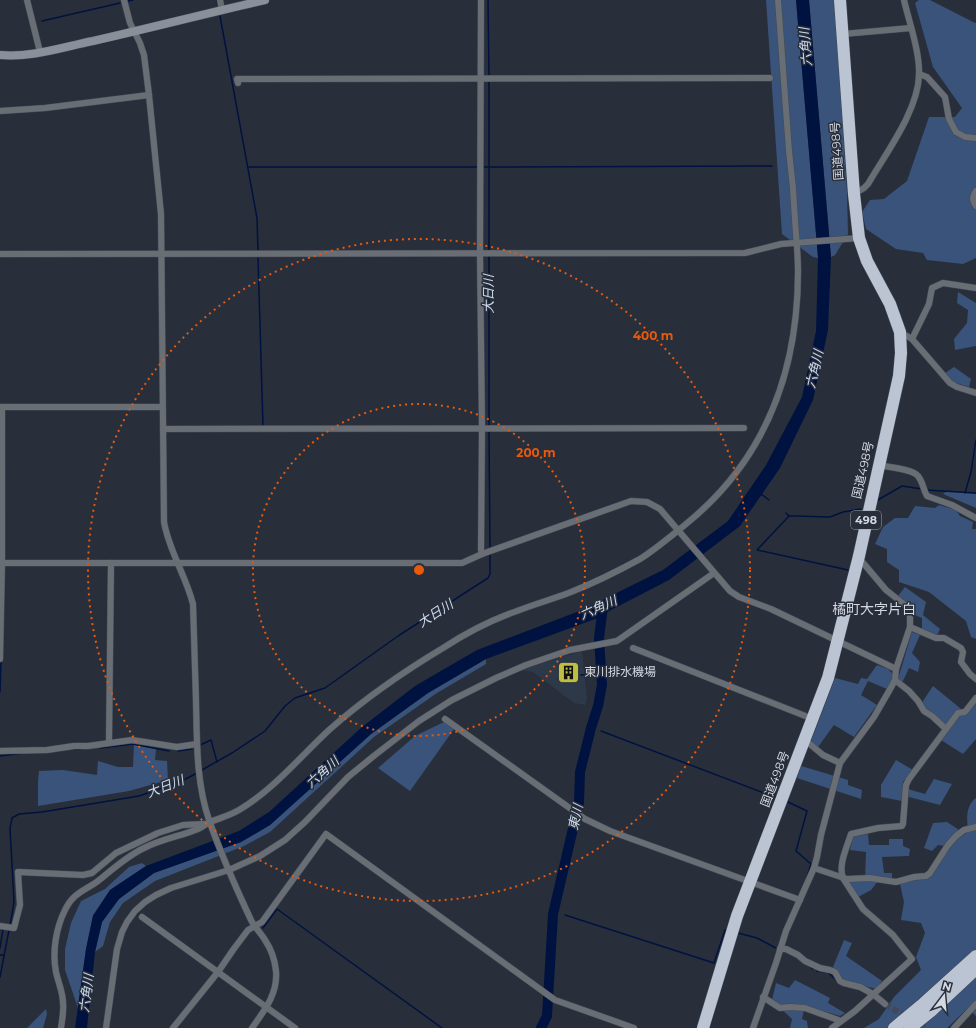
<svg xmlns="http://www.w3.org/2000/svg" width="976" height="1028" font-family="Montserrat,'Noto Sans JP',sans-serif">
<rect width="100%" height="100%" fill="#282f3b"/>
<path fill="#2d3849" d="M582,651L587,699L585,705L574,703L533,672L521,670Z"/>
<g fill="#39537b">
<path d="M766,0H796L818,258L813,257L782,234Z"/>
<path d="M809,0H835L847,193L848,234L835,255L831,257Z"/>
<path d="M919,0H930L975,23L976,22V258L963,264L927,260L923,253L896,249L866,229L862,212L870,200L884,199L907,181L929,117H955L962,108L933,67L915,3Z"/>
<path d="M958,292L976,303V346L955,350L954,339L967,323L968,310L957,303Z"/>
<path d="M954,367L971,379L969,387L953,382L945,373Z"/>
<path d="M947,491L976,494V508L943,494Z"/>
<path d="M939,505L956,510L960,516L973,522L972,529H976V639L971,637L966,621L929,592L899,582V570L887,562V549L875,544L883,527L895,518H908L915,506L935,508Z"/>
<path d="M905,587L926,602L923,615L940,629L937,636L922,631V618L912,614L907,603L898,596Z"/>
<path d="M912,632L920,635L912,653L920,662L918,672L909,668L902,683L898,679Z"/>
<path d="M486,659V664L437,693L374,737L270,832L244,846L155,881L123,903L110,922L103,946L95,952L102,922L119,899L154,873L241,842L270,825L371,734L428,693Z"/>
<path d="M877,665L888,669L894,675L887,689L868,681L861,695L877,705L854,737L834,725L818,747L811,741L835,678L858,684L861,678L867,679Z"/>
<path d="M933,686L966,713L976,701V739L963,754L941,740L948,728L921,704Z"/>
<path d="M444,722L454,729L410,791L378,768L415,736Z"/>
<path d="M134,745L156,749L155,760L167,761L168,780L129,791L38,806V782L39,771L63,770L97,775L98,761L118,767H133Z"/>
<path d="M896,760L913,770L903,782L902,801L881,797V785Z"/>
<path d="M801,766L848,780V785L862,790L861,799L797,778Z"/>
<path d="M934,779L952,784L940,805L909,797L908,789L925,794Z"/>
<path d="M976,798V1016L968,1008L947,1028H864L879,1019L894,997L921,970L916,957L925,933L921,923L901,920L904,902L900,884L913,880L926,879L934,873L950,846L957,839L968,832C967,820 965,806 976,798Z"/>
<path d="M947,822L959,830L945,846L938,845L932,851L924,848L933,823Z"/>
<path d="M868,834L869,845H889V839H903V846L910,849L909,856L882,857L884,873H892V883L878,881L871,890L858,897L848,881L865,880L866,852L850,850L853,837Z"/>
<path d="M142,863L146,866L110,890L93,915L86,949L78,1008L65,970V949L71,923L81,901L105,889L129,867Z"/>
<path d="M844,940L852,943L846,956L882,981L876,989L842,980L833,967Z"/>
<path d="M795,980L830,998L828,1003L845,1013L840,1016L805,1006L802,1019L807,1021L808,1028H790L792,1019L772,1000L776,983L789,988Z"/>
<path d="M46,1009L47,1014L43,1028H27Z"/>
</g>
<path fill="#001240" d="M796,0H809L831,257L828,330L813,400L780,468L740,526L669,580L611,610L595,619L486,659L428,693L371,734L270,825L241,842L154,873L119,899L102,922L95,952L87,1028H75L86,949L93,916L110,890L146,866L239,831L269,812L362,727L415,686L477,650L582,610L663,570L728,521L766,465L802,397L816,331L818,257Z"/>
<g fill="none" stroke-linecap="round" stroke-linejoin="round">
<g stroke="#001240" stroke-width="1.5">
<path d="M217,0L218,5"/>
<path d="M488,0L489,76"/>
<path d="M128,1L133,0"/>
<path d="M220,16L257,218L258,252"/>
<path d="M42,21L120,3"/>
<path d="M489,80V252"/>
<path d="M248,167H477"/>
<path d="M483,167L772,166"/>
<path d="M489,256V426"/>
<path d="M258,258L263,426"/>
<path d="M489,430L490,550"/>
<path d="M926,490L976,493"/>
<path d="M965,493L971,472L976,440"/>
<path d="M761,494L769,500"/>
<path d="M876,501L902,486L922,489"/>
<path d="M786,513L789,516H796L830,517L843,512L861,509"/>
<path d="M789,516L757,550L848,570"/>
<path d="M581,675L601,673"/>
<path d="M0,692L1,661"/>
<path d="M601,731L777,798"/>
<path d="M200,745L211,740L217,762"/>
<path d="M100,748L133,744L169,751"/>
<path d="M71,749H81"/>
<path d="M178,751L192,749"/>
<path d="M0,756L23,753"/>
<path d="M200,771L232,753L265,731L285,706L295,698L325,688L398,636L488,578L490,574V554"/>
<path d="M788,802L807,811L796,851L811,864L805,883"/>
<path d="M565,915L714,963L725,930L728,931"/>
<path d="M10,926L14,902L10,828L12,818L19,814L42,812L139,796L182,781L197,773"/>
<path d="M263,928L277,909L442,1028"/>
<path d="M738,933L757,938L776,948"/>
<path d="M0,948L3,929"/>
<path d="M0,955H4"/>
<path d="M808,965L813,969"/>
<path d="M817,971L826,972"/>
<path d="M829,973L836,980"/>
<path d="M0,977L9,930"/>
</g>
<path stroke="#001240" stroke-width="10" d="M541,1028L547,1016L553,914L579,803L580,772L591,728L598,706L602,685L599,638L603,606"/>
<g stroke="#424854" stroke-width="6" stroke-dasharray="6 3" stroke-linecap="butt">
<path d="M885,1004L907,1017"/>
<path d="M915,1022L925,1028"/>
</g>
<defs>
<g id="street">
<path d="M27,0L40,52"/>
<path d="M124,0L130,23L140,43L144,55L149,95L161,214L164,522C169,551 186,576 193,604C194,636 195,669 196,701C197,741 196,782 209,820C221,854 236,888 251,920C255,928 261,933 265,940C271,949 275,961 276,971C278,994 264,1011 252,1028"/>
<path d="M220,0L222,10"/>
<path d="M481,0L480,254L482,428L481,550L482,554"/>
<path d="M843,34L911,28"/>
<path d="M919,74L927,77L945,97L949,119L956,132L965,137L976,138"/>
<path d="M238,83L237,79L770,78"/>
<path d="M0,111L45,108L149,95"/>
<path d="M976,191C972,197 972,200 976,206"/>
<path d="M854,194L864,188L868,184C886,153 918,111 919,75C920,52 909,22 904,0"/>
<path d="M0,254L745,253L781,244L859,238"/>
<path d="M900,332L912,339L950,383L957,387L976,393"/>
<path d="M912,339L929,304L932,288L943,283L976,288"/>
<path d="M0,407H162"/>
<path d="M163,429L744,428"/>
<path d="M878,465C887,467 913,469 918,476C923,482 923,489 927,496L952,505L976,518"/>
<path d="M0,563H462L482,554L631,501L647,502L660,509L730,591L739,597L771,609L896,669"/>
<path d="M910,627L936,638H944L961,648L963,652L961,662L970,674L976,679"/>
<path d="M633,648L813,719"/>
<path d="M0,659L2,563V407"/>
<path d="M895,680L909,691L918,701L924,711L932,716L946,729"/>
<path d="M445,719L585,819L610,831L800,900"/>
<path d="M805,740L823,755L840,763"/>
<path d="M109,742L111,563"/>
<path d="M0,751L47,750L74,746H88L132,740L177,747L197,744"/>
<path d="M814,868L847,879L870,878L896,882L914,877L926,876L930,873L948,845L956,836L964,830L976,827"/>
<path d="M142,917L295,1028"/>
<path d="M0,926L14,928L20,905L18,872L83,875L92,873L116,853L158,833L183,825L204,824"/>
<path d="M780,949H786L798,955L805,961L820,968L830,970L835,972L840,981L844,983L860,987L873,994L885,1004"/>
<path d="M763,997L780,1008L790,1007L805,1008L841,1021"/>
<path d="M61,1028C62,1020 64,1011 63,1003C63,992 58,982 56,972C52,952 56,928 65,910C73,893 84,891 98,881C113,869 127,856 144,848C162,839 181,836 198,829C204,826 204,825 210,822C219,818 229,816 239,810C273,790 300,757 329,730C364,699 403,672 443,648C466,633 491,620 517,611C535,604 553,599 571,592C594,583 618,571 640,559C656,549 671,536 686,524C765,460 798,372 798,271C798,254 796,237 795,220C794,197 792,174 789,151L778,0"/>
<path d="M106,1028L117,949L122,932L127,922L135,911L145,902L156,895L171,888L229,870L260,856L285,840L305,822L348,777L375,755L419,721L452,700L496,678L526,665L570,650L617,641L714,573"/>
<path d="M173,1028L218,972L233,950L248,930L262,922L326,834L555,1000L634,1028"/>
<path d="M753,1028L776,963L786,931L814,868L817,857L821,835L840,763L874,717L889,691L895,680L896,669L910,627V612L905,605L886,590L859,558"/>
<path d="M832,1028L855,1011L912,959L893,935L863,909L843,878C838,865 847,847 851,834L878,828L902,826L903,824L906,785L909,779L958,713L965,712L976,698"/>
<path d="M954,1028L976,1004"/>
</g>
<path id="secondary" d="M0,55C30,58 63,47 93,41C150,28 208,13 265,0"/>
<g id="highway">
<path d="M703,1028L737,916L828,678L859,556L899,376L901,353L900,332L890,304L867,261L859,238L854,194L840,0"/>
<path d="M894,1028L924,1003L976,956"/>
<path d="M910,1028L931,1011L976,969"/>
</g>
</defs>
<use href="#street" stroke="#444a56" stroke-width="7"/>
<use href="#secondary" stroke="#444a56" stroke-width="9"/>
<use href="#highway" stroke="#444a56" stroke-width="13"/>
<use href="#street" stroke="#696d74" stroke-width="6"/>
<use href="#secondary" stroke="#8a909a" stroke-width="8"/>
<use href="#highway" stroke="#bac4d3" stroke-width="12"/>
</g>
<g fill="none" stroke="#e8590c" stroke-width="2" stroke-dasharray="2 4">
<circle cx="419" cy="570" r="166"/>
<circle cx="419" cy="570" r="331"/>
</g>
<defs>
<symbol id="building-square" viewBox="-11 -11 22 22"><rect x="-9" y="-9" width="18" height="18" rx="4" fill="#bebf42" stroke="#282f3b"/><path d="M-4-6H4V6H1V3H-1V6H-4ZM-2.5-4.3h1.7v1.8h-1.7ZM.8-4.3h1.7v1.8H.8ZM-2.5-1h1.7V.8h-1.7ZM.8-1h1.7V.8H.8Z" fill="#111"/></symbol>
</defs>
<g fill-rule="evenodd">
<use href="#building-square" x="556" y="660" width="25" height="25"/>
</g>
<g text-anchor="middle" stroke-width="3" stroke-linejoin="round" paint-order="stroke">
<rect fill="#282f3b" stroke="#a0a6af" stroke-width="1" x="851" y="511" width="30" height="18" rx="3"/>
<g font-size="11" font-weight="bold" fill="#d4d9e1">
<text x="866" y="524">498</text>
</g>
<g font-size="12" fill="#d4d9e1" stroke="#282f3b">
<text transform="translate(837 151) rotate(-94)" y="4">国道498号</text>
<text transform="translate(863 470) rotate(-77)" y="4">国道498号</text>
<text transform="translate(775 779) rotate(-69)" y="4">国道498号</text>
</g>
<g font-size="12" fill="#d4d9e1" stroke="#282f3b" text-anchor="start">
<text x="584" y="676">東川排水機場</text>
</g>
<g font-size="13" font-style="italic" fill="#cedbee" stroke="#282f3b">
<text transform="translate(805 47) rotate(-95)" y="5">六角川</text>
<text transform="translate(488 294) rotate(-90)" y="5">大日川</text>
<text transform="translate(814 369) rotate(-77)" y="5">六角川</text>
<text transform="translate(598 607) rotate(-24)" y="5">六角川</text>
<text transform="translate(435 613) rotate(-33)" y="5">大日川</text>
<text transform="translate(322 772) rotate(-42)" y="5">六角川</text>
<text transform="translate(165 786) rotate(-21)" y="5">大日川</text>
<text transform="translate(575 817) rotate(-78)" y="5">東川</text>
<text transform="translate(86 993) rotate(-83)" y="5">六角川</text>
</g>
<g font-size="14" fill="#d4d9e1" stroke="#282f3b">
<text x="874" y="614">橘町大字片白</text>
</g>
</g>
<circle cx="419" cy="570" r="6" fill="#e8590c" stroke="#282f3b" stroke-width="2"/>
<g font-size="12" text-anchor="middle" font-weight="bold" fill="#e8590c" stroke="#282f3b" stroke-width="3" stroke-linejoin="round" paint-order="stroke">
<text x="653" y="340">400 m</text>
<text x="536" y="457">200 m</text>
</g>
<g transform="translate(944 996) rotate(16)" stroke="#282f3b" stroke-width="3" paint-order="stroke">
<path d="M0-3L7 15L0 10L-7 15Z" fill="#d4d9e1"/>
<text y="-6" font-size="11" font-weight="bold" text-anchor="middle" fill="#d4d9e1">N</text>
</g>
</svg>
